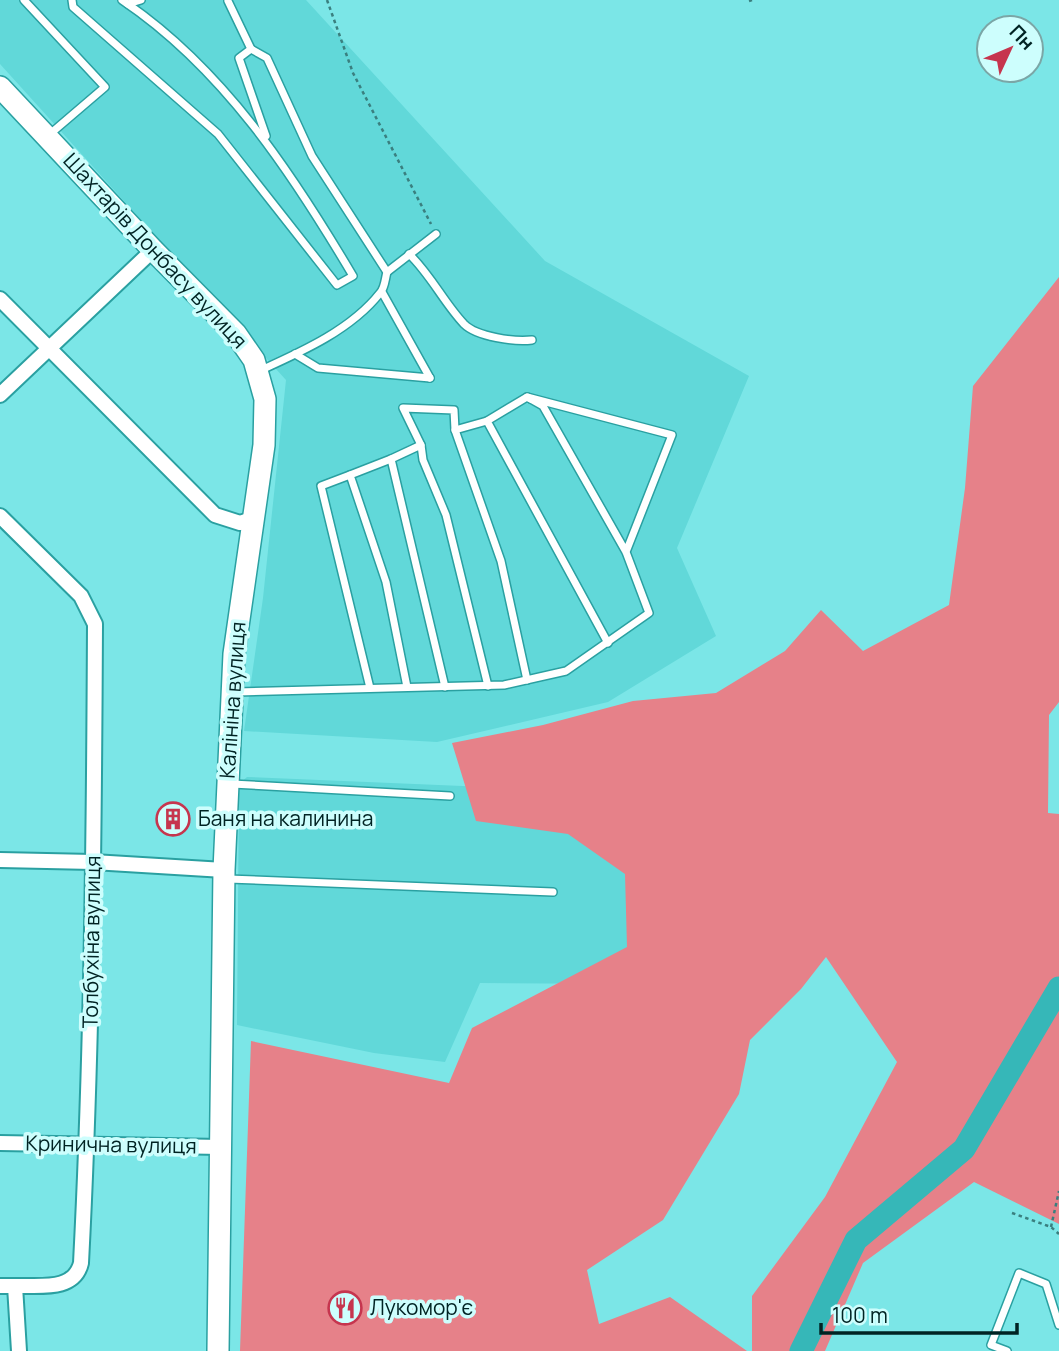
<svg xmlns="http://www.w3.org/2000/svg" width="1059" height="1351" font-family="Manrope,sans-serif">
<rect width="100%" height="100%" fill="#7be6e7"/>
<g fill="#61d8d9">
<path d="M0,0H306L545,261L749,376L677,548L716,636L608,702L437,742L244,731L263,598L286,380L0,64Z"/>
<path d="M247,777L632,793L628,984L480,983L445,1062L374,1053L237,1025L239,784Z"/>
</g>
<path fill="#e68189" d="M1059,277V702L1049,715L1048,813L1059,814V1224L974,1182L863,1263L825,1351H752V1296L825,1197L897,1062L826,957L801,989L750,1040L739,1094L663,1220L587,1270L599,1324L670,1297L747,1351H240L251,1041L449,1083L472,1028L627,947L625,874L568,834L476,821L452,743L543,725L633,701L716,693L785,651L821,610L863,651L949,605L965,488L973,386Z"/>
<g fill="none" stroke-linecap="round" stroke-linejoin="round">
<path stroke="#36b7b8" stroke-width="23" d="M801,1351L856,1240L964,1149L1059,988"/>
<defs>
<g id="lane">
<path d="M24,0L105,87L50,134"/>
<path d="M72,0L73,7L218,134L337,285L353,276C292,173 223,68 122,0"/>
<path d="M228,1L251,49L239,58L266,136"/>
<path d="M128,4L141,0"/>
<path d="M251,49L267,58L312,156L387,272L436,234"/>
<path d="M409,254C431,275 444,303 464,324C477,337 515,342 532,340"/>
<path d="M382,292L430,378"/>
<path d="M295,354L318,368L430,378"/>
<path d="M259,371C301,352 351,330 380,293C385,288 385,279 387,272"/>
<path d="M531,399L527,397L487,421L608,643"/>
<path d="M487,421L455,430L501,561L527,680"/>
<path d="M421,445L403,408L454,410L455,430"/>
<path d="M391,459L350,475L386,582L407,687"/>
<path d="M350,475L321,486L370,688"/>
<path d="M445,687L391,459L421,445L423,460L446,515L488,686"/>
<path d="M236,692L504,685L566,671L649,613L626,552L543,406L527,397L672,435L626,552"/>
<path d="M232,784L450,796"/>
<path d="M228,879L553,892"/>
<path d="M1007,1351L991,1345L1019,1273L1046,1284L1059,1325"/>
</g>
<g id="street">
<path d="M0,299L215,515L240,523L252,519"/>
<path d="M0,395L153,250"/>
<path d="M0,516L81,596L95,624C94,837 92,1050 81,1263C74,1292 39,1285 15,1286L19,1351"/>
<path d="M0,860L93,862L224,870"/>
<path d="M0,1143L221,1147"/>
<path d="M0,1286H15"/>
</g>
<path id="secondary" d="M0,87L153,250L236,334L254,360L265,399L264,445L234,654L224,870L218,1351"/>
</defs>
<use href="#lane" stroke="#2aa0a1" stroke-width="10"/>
<use href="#street" stroke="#2aa0a1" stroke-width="18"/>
<use href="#secondary" stroke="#2aa0a1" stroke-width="24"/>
<g stroke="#3a7f7f" stroke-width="2.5" stroke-dasharray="3.5 3.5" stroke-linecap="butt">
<path d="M327,0L353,73L431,224"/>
<path d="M749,1L752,0"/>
<path d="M1012,1213L1051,1227L1059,1234"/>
<path d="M1051,1227L1059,1191"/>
</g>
<use href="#lane" stroke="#fff" stroke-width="7"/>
<use href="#street" stroke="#fff" stroke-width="14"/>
<use href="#secondary" stroke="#fff" stroke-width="21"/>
</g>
<defs>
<symbol id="building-ring" viewBox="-11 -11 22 22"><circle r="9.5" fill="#cdfefd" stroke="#c6354e" stroke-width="1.5"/><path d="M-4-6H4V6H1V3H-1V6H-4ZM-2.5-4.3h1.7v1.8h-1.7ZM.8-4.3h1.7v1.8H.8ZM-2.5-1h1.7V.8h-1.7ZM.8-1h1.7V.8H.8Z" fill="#c6354e"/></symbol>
<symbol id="restaurant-ring" viewBox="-11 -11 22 22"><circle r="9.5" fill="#cdfefd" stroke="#c6354e" stroke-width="1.5"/><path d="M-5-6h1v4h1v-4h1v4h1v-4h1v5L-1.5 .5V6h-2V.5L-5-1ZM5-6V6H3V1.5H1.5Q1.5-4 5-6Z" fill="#c6354e"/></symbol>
</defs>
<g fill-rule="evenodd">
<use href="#building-ring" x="154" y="800" width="38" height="38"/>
<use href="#restaurant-ring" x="326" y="1289" width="38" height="38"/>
</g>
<g text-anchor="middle" stroke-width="7" stroke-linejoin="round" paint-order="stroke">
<g font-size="21" fill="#002323" stroke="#cdfefd">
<text transform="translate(155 251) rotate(47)" y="7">Шахтарів Донбасу вулиця</text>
<text transform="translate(233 700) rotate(-86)" y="7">Калініна вулиця</text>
<text transform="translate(92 942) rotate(-89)" y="7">Толбухіна вулиця</text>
<text transform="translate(111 1145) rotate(1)" y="7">Кринична вулиця</text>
</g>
<g font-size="21" fill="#002323" stroke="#cdfefd" text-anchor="start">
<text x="198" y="826">Баня на калинина</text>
<text x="370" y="1315">Лукомор'є</text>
</g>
</g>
<g transform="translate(1010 49) rotate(46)"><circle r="33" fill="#cdfefd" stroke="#7ba6a6" stroke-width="2"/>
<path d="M0-5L12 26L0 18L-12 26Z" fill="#c6354e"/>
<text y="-10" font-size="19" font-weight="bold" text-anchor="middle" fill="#002323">Пн</text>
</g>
<path d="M821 1323v10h196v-10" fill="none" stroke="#002323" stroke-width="3.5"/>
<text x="832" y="1323" font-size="21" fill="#002323" stroke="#cdfefd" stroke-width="5" paint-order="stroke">100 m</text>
</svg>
